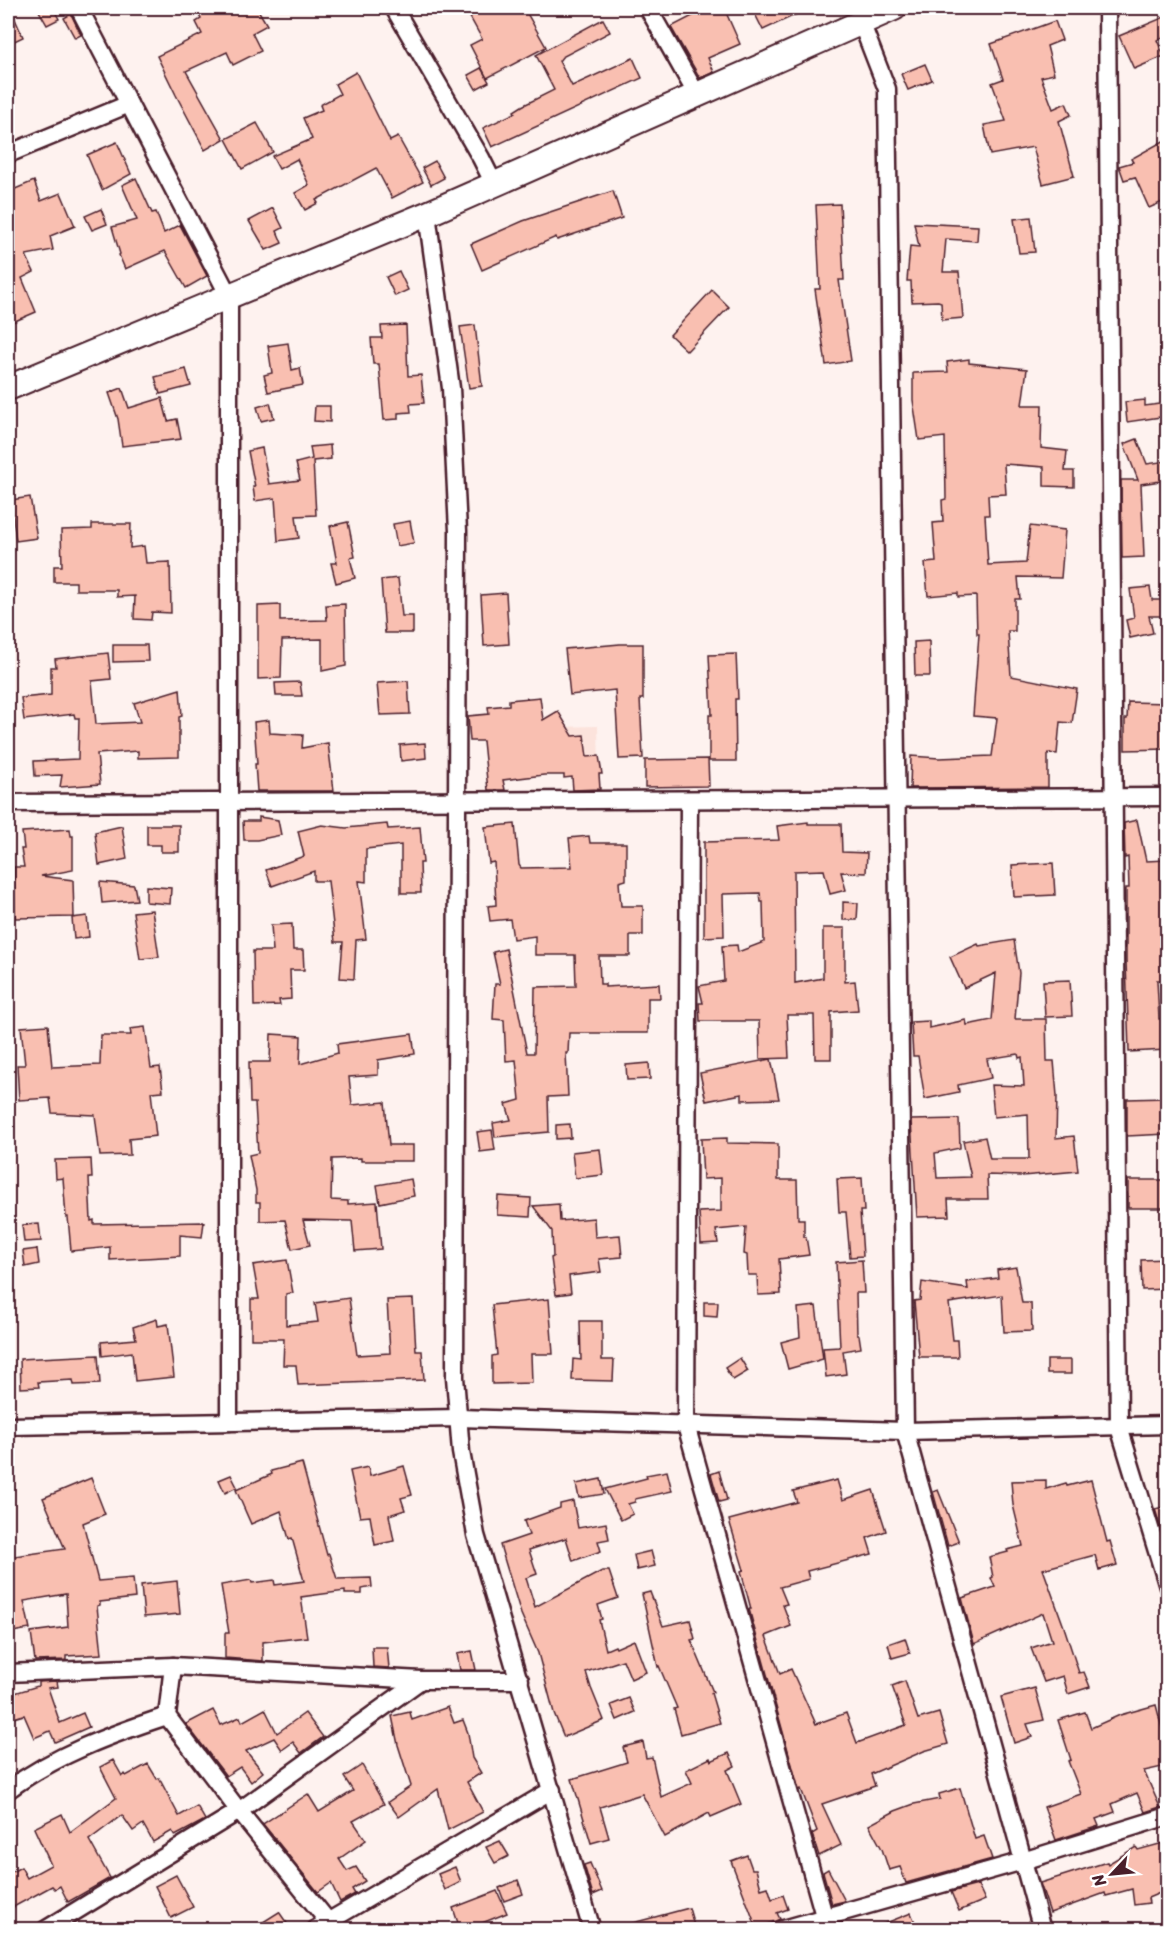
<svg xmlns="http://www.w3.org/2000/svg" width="1175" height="1937" font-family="Sriracha,sans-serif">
<rect width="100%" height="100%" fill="#fef2ef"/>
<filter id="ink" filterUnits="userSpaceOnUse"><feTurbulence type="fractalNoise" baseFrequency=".0167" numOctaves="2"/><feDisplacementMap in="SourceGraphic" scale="12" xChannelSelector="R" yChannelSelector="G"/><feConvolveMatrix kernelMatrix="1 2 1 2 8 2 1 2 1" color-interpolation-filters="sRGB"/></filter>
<g filter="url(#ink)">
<path fill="#fce3dc" d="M598,726L599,768L575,771L554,727Z"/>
<g fill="#f9bfb1" stroke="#4a1f2b" stroke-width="1.5">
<path d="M8,8H10L23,37L8,44Z"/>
<path d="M47,8H53L59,19L47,25L39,11Z"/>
<path d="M195,8H257L267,25L252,33L261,51L233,65L227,52L186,71L224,139L205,150L176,95L157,56L202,34L196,22L201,19Z"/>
<path d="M465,8H524L546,47L487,78L470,45L482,39Z"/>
<path d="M708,8H724L740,44L708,58L714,72L700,78L671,27Z"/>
<path d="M752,8H810L763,30Z"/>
<path d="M71,14L81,35L75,38L64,18Z"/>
<path d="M1167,16V35L1157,40L1164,56L1134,69L1119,36Z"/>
<path d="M603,19L610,32L562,57L559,61L572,86L633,58L642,78L492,147L483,128L515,113L514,111L522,106L554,90L536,55Z"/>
<path d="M1055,21L1062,40L1047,46L1054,74L1041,77L1053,109L1066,103L1071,115L1059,121L1074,176L1043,184L1033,147L990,155L984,125L1006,121L992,83L1003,79L991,44Z"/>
<path d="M925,64L932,80L908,90L901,74Z"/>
<path d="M481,68L489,82L476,89L468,75Z"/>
<path d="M356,72L390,141L398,137L423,182L392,198L376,168L316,200L318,203L305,210L295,193L309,185L297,159L279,169L272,156L312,139L303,118L322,110L320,105L340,94L335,84Z"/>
<path d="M257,123L273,152L242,169L226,139Z"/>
<path d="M1167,139V200L1149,208L1135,177L1124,180L1119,166L1133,162L1131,159Z"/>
<path d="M117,142L131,174L102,190L87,155Z"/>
<path d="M435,161L444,178L431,185L422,168Z"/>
<path d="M136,178L152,213L156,212L164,233L180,225L207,276L186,288L165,251L125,269L119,255L120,254L112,227L137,220L122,185Z"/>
<path d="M34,181L41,201L61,193L75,226L50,236L53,250L26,255L34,272L22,278L36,312L8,324V272L10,271L8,259V192Z"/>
<path d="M613,191L622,218L557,240L556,237L482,270L471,244L523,221Z"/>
<path d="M840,204L844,280H839L851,361L826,365L815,289H820L816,205Z"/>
<path d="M273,208L283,228L277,231L282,243L266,250L249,221Z"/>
<path d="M101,209L107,224L92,230L85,216Z"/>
<path d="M1031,217L1035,252L1019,253L1014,219Z"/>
<path d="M914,223L978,226L977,241L946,239L943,272H959L963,318L942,320L941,302L938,301L912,302L911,281H907L910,246L919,247Z"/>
<path d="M399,271L408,290L395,296L386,277Z"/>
<path d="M712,290L729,307L687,351L670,335Z"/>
<path d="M406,325L408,376L421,375L424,403L410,404L411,412L398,413V419L384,420L379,364H373L371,338H382L381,326Z"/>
<path d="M475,325L482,386L469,388L460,327Z"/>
<path d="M288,343L292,370L300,368L303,385L268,392L264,375L272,373L268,346Z"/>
<path d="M969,359V363L1027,369L1022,405H1042L1041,448L1067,451L1065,471H1074V487L1044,486V467L1004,464L1006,494L988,495L989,515H985L988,565L1026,563L1030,526L1065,530L1061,578L1018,577L1020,599H1015V631H1008L1011,676L1077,689L1072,723L1060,722L1057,754L1048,753V787L910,788L911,756L939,758L992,756L997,718L973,716L979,634H977L976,596L958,597V593L928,596L925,563L936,562L933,523L943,522L942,500L946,499L945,437L919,440L913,400V373L948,372L947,362Z"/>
<path d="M186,369L191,386L160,394L155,377Z"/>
<path d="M122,388L129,408L162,398L168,421L177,419L181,439L122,446L118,419L109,393Z"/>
<path d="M1145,400V406L1167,403V416L1127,422L1125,402Z"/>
<path d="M270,403L274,418L261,421L257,407Z"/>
<path d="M315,406H330V422L314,421Z"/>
<path d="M1137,439L1147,464L1167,461V480L1141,484L1144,557L1122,558L1121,480H1138L1124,444Z"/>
<path d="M330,445L331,459L313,461L316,515L296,516L299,538L278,541L275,498L255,501L253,487H255L248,451L262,448L269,484L300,480L296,463L312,459L310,447Z"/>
<path d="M30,497L37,538L16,541L11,500Z"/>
<path d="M410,521L414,543L397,546L393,524Z"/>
<path d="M348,522L355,557L350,558L355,578L336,583L331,563H337L330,526Z"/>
<path d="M92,524H131L130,548L144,546L146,563L170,562L171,613L152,612L151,620L134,619L135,596L117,597V590H76V582H54V566H62L61,530L92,529Z"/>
<path d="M398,578L402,616H413V633H385L381,580Z"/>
<path d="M1150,587L1152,600H1167V616H1149L1153,633L1130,638L1126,620L1134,618L1130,589Z"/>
<path d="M506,593L509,644L484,646L481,595Z"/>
<path d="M345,604L346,666L322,671V639L282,640L281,678L258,679V606L280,605V621L327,620L326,605Z"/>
<path d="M929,641L930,676H915L914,642Z"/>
<path d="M620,644H643V699H640L643,758L619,759L615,690L570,695L565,649Z"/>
<path d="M113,645H147L148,661L113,662Z"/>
<path d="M108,653L111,679L92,681L96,724L140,722L134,703L180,689L182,716L179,717V757L138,758V751L97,754L100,784L60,787L62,775L35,776L34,761L78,759L79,718H75L74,714L24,720L21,698L51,695V667H56L55,659Z"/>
<path d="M736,654L738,699H735L736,761H709V715H712L709,655Z"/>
<path d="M408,681L410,714L380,715L377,683Z"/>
<path d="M300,682L302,696H276L275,683Z"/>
<path d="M540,697L543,720L558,711L573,736L584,735L587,757L599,756L602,774H599L600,789L573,790L572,777L564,778V775H544L503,780L505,790H488L483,741H470L468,716L489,714L488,707L509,705V700Z"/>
<path d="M1128,702L1167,703V749L1125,750V719H1127Z"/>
<path d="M269,720L270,733L303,735L302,748L328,743L334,791H257L255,764H257L254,722Z"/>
<path d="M425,743L426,758L401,761L400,745Z"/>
<path d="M708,759L709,786L645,787V760Z"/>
<path d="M259,817L278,820L281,835L257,840H244L243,821H259Z"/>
<path d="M1137,820L1146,861L1167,860V980H1157L1159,1019L1167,1018V1050L1129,1052L1126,961V888H1129L1128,857L1125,858L1124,823Z"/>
<path d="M808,822V824H841L842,852L867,853L866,873L841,872L846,890L830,894L824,870L794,871L795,983L823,978V928H845V982L855,981L858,1010L831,1012V1059H815L814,1015H787L789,1058L760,1059L759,1021H700L699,1003H703L699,986L724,981L722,946L737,945L738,952L764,942L763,902H761L760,893L723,894L724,936L704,937V842L779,840L777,826Z"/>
<path d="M387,824L388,829L420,827L423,863H420L421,893H401V845L366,849V882L359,881L366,939L356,940L354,979L340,978L343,942H335L328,881H314V871L272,886L266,870L304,856L298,831L322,825L346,828Z"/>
<path d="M515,824L519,865L521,868L572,867L569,838L589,836L590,843H626V880L619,882L621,906H643V935H630V956H599L600,984H605V987L659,984L660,998H648V1033H569L568,1053H566L568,1096L548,1097L549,1132L495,1137L493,1123L511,1120L506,1104L520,1100L516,1060L506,1061L504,1020L493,1019L495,984H500L493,952L506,949L527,1053H534L535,987L576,986L575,955H535V936L513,939L510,919L490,921L488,906L496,905L494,862L489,863L485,827Z"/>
<path d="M147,825H179V852H161V845H147Z"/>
<path d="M122,826L127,859L99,865L95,832Z"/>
<path d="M70,829L71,836H73V870L41,876L73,880L74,917L15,918L14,867H24L21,849H24L22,832Z"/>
<path d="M1053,863L1055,895L1014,897L1012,865Z"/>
<path d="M100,882L134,885L137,900L102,903Z"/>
<path d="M146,886L171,888L170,904L146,902Z"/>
<path d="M843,902L858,903L857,920H843Z"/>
<path d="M152,910L159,957L140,959L133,912Z"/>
<path d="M87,916L89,937L74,939L72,918Z"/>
<path d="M292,924L293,950H303L304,970H290L291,999L279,1000L280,1005L254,1006L253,951H273L271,925Z"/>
<path d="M1014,940L1019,973L1015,1019H1046L1047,1061H1054L1057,1096L1056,1138L1074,1136L1078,1171L1022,1176L987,1175L988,1199H948L949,1216L917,1217L911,1120L959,1119L960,1148L935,1153L937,1178L971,1177L963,1141L985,1137L990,1159H1029L1028,1114L994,1117L991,1085L1024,1086L1022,1057L1019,1058L1018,1054L987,1059L991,1078L958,1085L959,1092L925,1099L918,1056H913L911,1022L929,1021V1028L966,1020L967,1025L992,1020L996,973L964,988L950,957L978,944L979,946Z"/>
<path d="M1070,980L1072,1016L1045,1017L1043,981Z"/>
<path d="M48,1025L52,1067L100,1065L101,1035H131L130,1029L145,1027L151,1068L160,1067L163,1091L151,1092L156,1136L129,1139L130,1155L100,1156L95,1115L52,1113L50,1098L19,1100L17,1065H25L21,1027Z"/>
<path d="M271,1034L301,1036L300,1064L338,1053L337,1044L412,1034L415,1054L378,1060V1075L349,1077L352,1105L385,1102L389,1145H413V1161H361V1158L332,1159L331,1200L348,1201V1204L377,1202L381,1249L355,1251L352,1221H350L303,1220L310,1245L292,1249L285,1220L260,1221V1202H256V1190L249,1155L258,1153L255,1103H250L249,1062H270Z"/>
<path d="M771,1059L779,1099L742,1100V1094L706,1101L700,1073Z"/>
<path d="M649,1063L650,1079L627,1080L626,1065Z"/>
<path d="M1167,1098V1134L1127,1136V1099Z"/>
<path d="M570,1124L571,1138L556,1139V1125Z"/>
<path d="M492,1130L495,1150L480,1152L477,1132Z"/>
<path d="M727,1138V1143L778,1144V1180H797L798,1219H804V1237H806L809,1255L779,1259L781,1294L758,1295L757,1275H748L747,1255L744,1254L746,1227L716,1230L718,1243L701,1244L699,1212L721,1211V1178L703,1179L701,1139Z"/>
<path d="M600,1149L603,1175L575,1178L572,1152Z"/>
<path d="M91,1159L92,1178H89L91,1221L94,1220V1224L204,1222L202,1237L180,1235V1256L110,1260V1247L71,1251L68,1217H66L63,1178L56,1179L55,1160Z"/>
<path d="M862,1178L864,1211H860L863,1256L850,1257L846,1212H839L837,1179Z"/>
<path d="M411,1179L414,1196L380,1203L377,1185Z"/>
<rect x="1128" y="1180" width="36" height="28"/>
<path d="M498,1196L531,1198L530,1217L497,1215Z"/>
<path d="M559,1204L560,1221L594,1218L595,1237L620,1235L622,1257L599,1259L601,1272L569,1276L571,1293L556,1295L551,1258L553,1257L552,1231L533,1206Z"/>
<path d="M39,1224L41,1241L24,1242L22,1225Z"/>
<path d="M37,1249L39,1264L25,1267L23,1251Z"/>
<path d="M1167,1259V1289L1142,1290L1141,1260Z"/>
<path d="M287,1260L293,1293L286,1294V1325L318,1322L315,1303L349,1298L357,1355L390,1353L387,1300L413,1299L416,1351H422L424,1380L298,1385L296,1365H283L284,1339H251V1299H259L253,1265Z"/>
<path d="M862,1260L864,1293H856L857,1335H859L861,1348L843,1351L846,1374L826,1377L823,1348L840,1347L836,1262Z"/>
<path d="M1016,1267L1022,1303H1031L1032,1331L1004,1332L1002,1295L949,1303L953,1340H957L958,1357H919L914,1301L920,1300L922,1282L968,1289L967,1282L998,1278L997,1270Z"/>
<path d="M549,1299L553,1354H531L532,1383L492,1384V1356L497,1355L492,1305Z"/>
<path d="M704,1302H718L717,1317L704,1316Z"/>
<path d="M816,1306L823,1359L788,1369L781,1342L800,1337L798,1308Z"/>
<path d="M157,1319L158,1326L168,1324L174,1377L135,1381L132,1352L102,1356L101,1342L136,1339L133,1327Z"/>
<path d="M580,1321H602V1360H614L613,1381L572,1380L573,1359L581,1360Z"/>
<path d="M98,1355L100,1384L74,1385L73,1380L38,1382L39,1387L21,1388L20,1359Z"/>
<path d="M740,1358L748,1371L733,1380L725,1368Z"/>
<rect x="1047" y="1360" width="24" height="14"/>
<path d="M302,1463L327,1555L329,1554L337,1579L371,1578L372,1587L362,1589V1594H345V1591L301,1597L307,1637L263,1642V1661L225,1658V1633H229L221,1585L251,1580L252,1583L274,1580L275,1585L304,1581L292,1538L289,1539L281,1511L251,1524L236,1490L272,1474L271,1471Z"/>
<path d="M404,1466L412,1495L401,1498L405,1510L389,1515L394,1541L375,1545L370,1516L360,1517L350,1471L368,1467L370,1476Z"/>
<path d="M667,1471L672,1491L635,1499V1502L628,1504L633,1514L621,1520L605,1489L647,1478L646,1475Z"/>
<path d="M719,1471L727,1500L719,1502L711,1474Z"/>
<path d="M231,1475L237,1487L225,1493L219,1480Z"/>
<path d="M91,1478L105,1514L83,1523L98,1581L133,1578L135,1598L100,1602V1605L97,1606L102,1654L66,1656V1660L35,1661L31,1632L68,1627L66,1594L24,1601L30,1629L13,1632L8,1603V1557L65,1549L43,1498Z"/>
<path d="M601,1479L604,1494L579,1498L576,1484Z"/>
<path d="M837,1480L843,1500L873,1490L886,1531L867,1538L872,1554L807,1571L809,1579L780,1587L787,1604L783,1605L791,1626L766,1636L780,1674L791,1669L816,1724L846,1713L857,1743L906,1725L892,1686L905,1681L918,1719L939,1713L948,1744L924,1751L871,1774L875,1786L822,1804L841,1845L819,1856L812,1834L817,1831L801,1789L799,1790L749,1609H751L741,1571L744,1570L729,1520L797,1502L793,1491Z"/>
<path d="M1046,1480V1489L1066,1483L1067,1486L1091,1480L1107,1542L1110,1541L1117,1565L1099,1570L1095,1555L1043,1569L1064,1627L1079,1673L1084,1672L1090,1687L1068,1694L1063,1676L1044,1682L1031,1648L1052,1641L1043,1613L974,1644L962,1598L995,1587L991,1578L993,1577L989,1557L1008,1552L1007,1550L1023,1546L1013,1505L1011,1481Z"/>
<path d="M938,1490L959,1542L948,1546L933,1492Z"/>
<path d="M573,1501L578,1528L606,1523L609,1539L598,1541L601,1551L573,1561L566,1538L529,1550L537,1574L526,1578L535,1607L602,1571H609L618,1598L598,1605L602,1619L599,1620L606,1650L615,1646L616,1648L634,1640L646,1672L631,1679L623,1660L586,1672L591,1688L604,1720L564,1737L554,1713L538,1653L521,1614L500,1545L529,1535L524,1521L560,1508V1504Z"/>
<path d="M1167,1506V1547L1155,1509Z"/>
<path d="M651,1551L655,1566L637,1570L634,1555Z"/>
<path d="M177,1581L180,1614L144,1617L141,1585Z"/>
<path d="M650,1592L663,1626L690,1620L695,1639L691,1640L713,1692L711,1693L720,1723L681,1734L674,1709L677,1708L659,1666L658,1667L642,1594Z"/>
<path d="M905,1638L910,1653L892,1658L888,1644Z"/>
<path d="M372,1647H387L389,1668L373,1667Z"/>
<path d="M472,1651L476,1670H460L457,1654Z"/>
<path d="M57,1681L58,1687L48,1688L60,1723L83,1713L89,1727L55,1742L50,1731L34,1738L24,1715L10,1719L8,1695L38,1686V1682Z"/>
<path d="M1035,1688L1044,1720L1027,1724L1032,1737L1014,1743L1001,1697Z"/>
<path d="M629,1698L635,1712L617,1720L611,1705Z"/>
<path d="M1156,1705L1167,1747V1766L1144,1771L1160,1807L1145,1812L1137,1793L1112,1804L1115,1812L1096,1819L1099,1826L1056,1840L1044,1807L1081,1794L1068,1761L1071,1760L1058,1720L1085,1712L1091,1728L1120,1715Z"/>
<path d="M448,1707L454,1723L463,1720L468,1733L472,1758L481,1773L467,1782L483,1812L448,1830L438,1789L399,1817L388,1802L411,1786L398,1745L392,1716L410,1712L412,1720Z"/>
<path d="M265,1709L277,1733L305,1713L323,1737L301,1753L293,1742L282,1750L274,1738L246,1751L263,1772L251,1782L240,1767L226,1776L186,1724L213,1710L221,1725L240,1717L242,1722Z"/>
<path d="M643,1742L646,1758L652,1757L661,1797L692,1783L686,1770L710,1758L711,1761L729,1753L735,1766L727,1770L741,1804L711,1817L709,1813L665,1837L642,1794L600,1807L609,1838L591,1843L572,1779L627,1762L623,1747Z"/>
<path d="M113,1760L122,1776L125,1774L126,1776L148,1764L157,1779L159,1778L179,1816L197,1806L205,1820L175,1836L172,1831L153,1842L143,1824L133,1831L122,1815L89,1840L110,1878L68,1902L60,1886L55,1889L52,1886L8,1910V1874L21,1867L27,1878L51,1865L34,1828L62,1814L70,1832L116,1798L100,1767Z"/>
<path d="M362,1765L384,1804L353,1821L366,1840L339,1859L347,1871L356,1867L365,1881L352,1889L355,1894L340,1902L331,1883L318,1892L263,1824L308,1794L319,1812L353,1791L344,1777Z"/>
<path d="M960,1788L975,1839L984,1836L992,1859L906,1883L900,1867L889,1870L882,1849L869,1825L895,1811L914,1804L940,1799L939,1794Z"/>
<path d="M500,1841L509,1856L495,1863L486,1847Z"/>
<path d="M1167,1842V1890L1148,1898L1149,1903L1134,1905L1132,1889L1106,1896L1105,1893L1050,1913L1040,1883L1107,1862L1108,1864L1136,1847L1138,1850Z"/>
<path d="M747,1855L752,1869H756L761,1889L768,1887L772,1899L783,1895L788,1909L777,1913L780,1919L757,1929L731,1861Z"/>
<path d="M590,1863L602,1891L593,1895L584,1865Z"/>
<path d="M455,1867L461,1882L445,1890L438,1874Z"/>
<path d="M828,1869L845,1901L832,1904L823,1872Z"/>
<path d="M176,1875L193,1907L171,1918L155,1886Z"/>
<path d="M518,1880L523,1894L504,1901L499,1888Z"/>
<path d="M978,1885L985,1900L959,1911L951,1892Z"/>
<path d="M497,1891L507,1913L467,1929H460L453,1908Z"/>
<path d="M689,1908L695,1929H626L625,1925Z"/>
<path d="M279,1912L291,1929H252Z"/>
<path d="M911,1913L918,1929H871Z"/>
</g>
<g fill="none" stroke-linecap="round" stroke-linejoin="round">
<defs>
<g id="street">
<path d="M79,8L229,296V1422"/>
<path d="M394,8L481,158L494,184"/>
<path d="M648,8L697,95"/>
<path d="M1107,8L1119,1427L1168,1587"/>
<path d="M861,22L887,89L905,1431L1042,1930"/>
<path d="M8,154L129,104"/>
<path d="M427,214L451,388L458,531L455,1377L461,1452L476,1535L592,1930"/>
<path d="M689,800L686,1425L828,1930"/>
<path d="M8,803L1168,797"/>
<path d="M8,1426L459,1418L905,1431L1168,1425"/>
<path d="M173,1666L167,1716L239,1811L335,1930"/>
<path d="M8,1673L173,1666L421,1680H520"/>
<path d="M8,1790C55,1755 112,1734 167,1716"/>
<path d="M45,1930L239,1811L421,1680"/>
<path d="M314,1930L552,1790"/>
<path d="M780,1930L1023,1861L1168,1816"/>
</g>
<path id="secondary" d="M8,388L427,214L894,8"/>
</defs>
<use href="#street" stroke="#4a1f2b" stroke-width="21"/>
<use href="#secondary" stroke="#4a1f2b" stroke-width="28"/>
<use href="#street" stroke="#fff" stroke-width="16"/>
<use href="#secondary" stroke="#fff" stroke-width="24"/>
</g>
</g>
<rect width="1175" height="1937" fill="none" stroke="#fff" stroke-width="30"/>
<rect x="15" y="15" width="1145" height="1907" fill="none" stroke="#4a1f2b" stroke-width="2" filter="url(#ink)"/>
<g transform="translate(1112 1874) rotate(244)" stroke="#ffffff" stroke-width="4.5" paint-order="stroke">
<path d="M0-4.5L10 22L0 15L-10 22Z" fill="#4a1f2b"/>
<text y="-9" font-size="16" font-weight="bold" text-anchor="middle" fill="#4a1f2b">N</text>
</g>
</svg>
